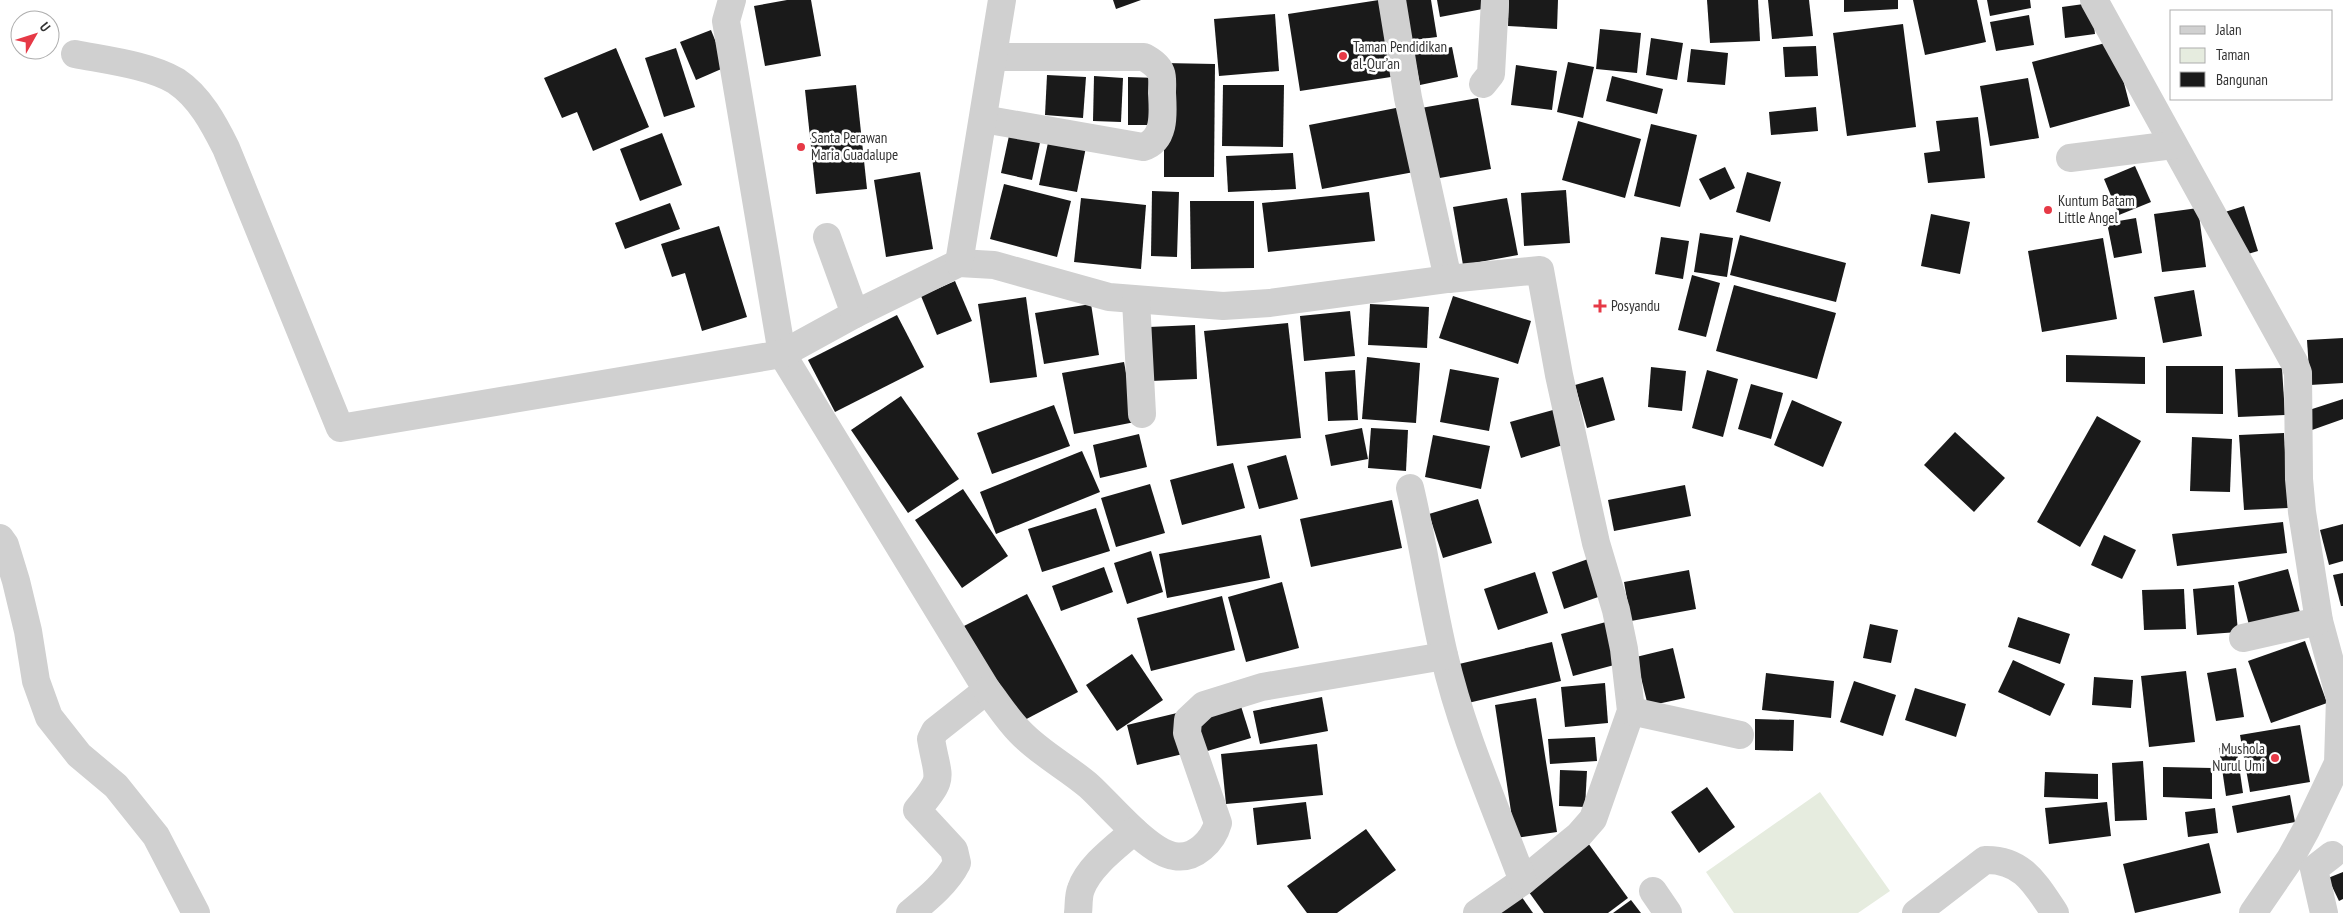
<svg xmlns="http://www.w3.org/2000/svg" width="2343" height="913" font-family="'PT Sans Narrow',sans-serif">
<rect width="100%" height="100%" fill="#fff"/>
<path fill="#e6ecdf" d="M1820,792L1890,891L1858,913H1734L1706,872Z"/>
<g fill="#1a1a1a">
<path d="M787,0H811L821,56L765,66L754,6Z"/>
<path d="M1113,0H1141L1116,9Z"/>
<path d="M1379,0L1391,77L1300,91L1288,14Z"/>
<path d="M1400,0H1431L1437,37L1406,41Z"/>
<path d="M1437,0H1487L1488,8L1440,17Z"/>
<path d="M1509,0H1558L1557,29L1508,26Z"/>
<path d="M1707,0H1758L1760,41L1710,43Z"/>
<path d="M1768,0H1809L1813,36L1772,39Z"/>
<path d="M1844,0H1898V9L1844,12Z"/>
<path d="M1913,0H1977L1986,42L1925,55Z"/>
<path d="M1987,0H2030L2031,8L1990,16Z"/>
<path d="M2091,3L2095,34L2065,38L2062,7Z"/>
<path d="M1275,14L1279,71L1219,76L1214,19Z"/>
<path d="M2029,15L2034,45L1996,51L1990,22Z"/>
<path d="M1903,24L1916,127L1847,136L1833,33Z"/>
<path d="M1600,29L1641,33L1637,73L1596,69Z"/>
<path d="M711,30L726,67L696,80L680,42Z"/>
<path d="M1651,38L1683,43L1677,80L1646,75Z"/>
<path d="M2113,41L2130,106L2050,128L2032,62Z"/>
<path d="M1816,46L1818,76L1785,77L1783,47Z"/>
<path d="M1452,47L1458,77L1420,85L1414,54Z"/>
<path d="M616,48L649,127L593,151L577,112L562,118L544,78Z"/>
<path d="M676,48L695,107L664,117L645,58Z"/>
<path d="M1691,49L1728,53L1725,85L1687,82Z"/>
<path d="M1568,62L1594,67L1583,118L1557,112Z"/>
<path d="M1164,63L1215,64L1214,177H1164Z"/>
<path d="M1516,65L1557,71L1552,110L1511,105Z"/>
<path d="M1047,75L1086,77L1083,118L1045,115Z"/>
<path d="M1094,76L1123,78L1121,122L1093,121Z"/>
<path d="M1612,76L1663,89L1657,114L1606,101Z"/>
<path d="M1128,77L1157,78V125H1128Z"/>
<path d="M2028,78L2039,138L1990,146L1980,86Z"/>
<path d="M856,85L867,189L816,194L805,90Z"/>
<path d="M1223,85H1284L1283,147L1222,146Z"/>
<path d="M1478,98L1491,169L1434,179L1421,108Z"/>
<path d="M1401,107L1414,172L1322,189L1309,125Z"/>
<path d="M1816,107L1818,131L1771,135L1769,112Z"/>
<path d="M1978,117L1985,178L1928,183L1924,153L1940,151L1936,121Z"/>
<path d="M1578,121L1641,139L1625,198L1562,180Z"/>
<path d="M1651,124L1697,135L1680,207L1634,196Z"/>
<path d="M1010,131L1041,138L1032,180L1001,173Z"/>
<path d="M662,133L682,185L640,201L620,149Z"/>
<path d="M1049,138L1086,147L1077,192L1039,185Z"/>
<path d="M1293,153L1296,189L1228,192L1226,156Z"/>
<path d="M2135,166L2151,202L2119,215L2104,179Z"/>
<path d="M1725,167L1735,188L1710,200L1699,179Z"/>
<path d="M920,172L933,249L886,257L874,180Z"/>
<path d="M1747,172L1781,182L1770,222L1736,212Z"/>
<path d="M1004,184L1071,201L1057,257L990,239Z"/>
<path d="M1566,190L1570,243L1524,246L1521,193Z"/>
<path d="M1152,191L1179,192L1177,257L1151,256Z"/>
<path d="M1369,192L1375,241L1268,252L1262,203Z"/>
<path d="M1081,198L1146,205L1141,269L1074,262Z"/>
<path d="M1507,198L1518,255L1463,265L1453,207Z"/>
<path d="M1190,201H1254V268L1191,269Z"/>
<path d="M670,203L680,229L625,249L615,223Z"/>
<path d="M2244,206L2258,251L2224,261L2209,217Z"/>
<path d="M2198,208L2206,267L2162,272L2154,214Z"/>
<path d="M1931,214L1970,222L1960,274L1921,266Z"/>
<path d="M2136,218L2142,253L2114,258L2107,223Z"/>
<path d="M719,226L747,317L702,331L685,273L672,277L661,244Z"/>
<path d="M1700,233L1733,238L1727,277L1694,272Z"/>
<path d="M1740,235L1846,263L1836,302L1730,275Z"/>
<path d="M1661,237L1689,241L1683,279L1655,274Z"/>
<path d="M2103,238L2117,319L2042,332L2028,251Z"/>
<path d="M1692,275L1720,283L1706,337L1678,330Z"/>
<path d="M955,281L972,321L937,335L921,296Z"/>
<path d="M1734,285L1836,313L1817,379L1716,351Z"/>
<path d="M2194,290L2202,336L2163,343L2154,297Z"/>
<path d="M1453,296L1531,321L1518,364L1439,338Z"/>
<path d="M1026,297L1037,377L990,383L978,304Z"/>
<path d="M1091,304L1099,355L1044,364L1035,313Z"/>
<path d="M1370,304L1429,307L1427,348L1368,345Z"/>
<path d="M1350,311L1355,356L1304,361L1300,316Z"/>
<path d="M897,315L924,367L835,412L808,360Z"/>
<path d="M1288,323L1301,438L1217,446L1204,331Z"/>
<path d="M1195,325L1197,379L1151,381L1149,327Z"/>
<path d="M2343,338V383L2310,385L2307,340Z"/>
<path d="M2066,355L2145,357V384L2066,382Z"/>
<path d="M1367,357L1420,363L1416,423L1362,419Z"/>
<path d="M1124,362L1135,422L1074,434L1062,373Z"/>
<path d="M2166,366H2223V414L2166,413Z"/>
<path d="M1651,367L1686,371L1682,411L1648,407Z"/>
<path d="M2282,368L2285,415L2238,417L2235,369Z"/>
<path d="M1450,369L1499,378L1489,431L1440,422Z"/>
<path d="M1355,370L1358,420L1328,421L1325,372Z"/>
<path d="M1707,370L1738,379L1723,437L1692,428Z"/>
<path d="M1603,377L1615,420L1587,428L1575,385Z"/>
<path d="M1751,384L1783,393L1771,439L1738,429Z"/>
<path d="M901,396L959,479L908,513L851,430Z"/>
<path d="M2343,399V419L2312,430L2306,411Z"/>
<path d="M1792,400L1842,422L1823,467L1774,445Z"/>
<path d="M1054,405L1070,446L992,474L977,433Z"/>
<path d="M1553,410L1563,445L1521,458L1510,422Z"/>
<path d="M2097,416L2141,441L2080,547L2037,522Z"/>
<path d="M1362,428L1368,459L1331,466L1325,435Z"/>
<path d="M1371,428L1408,430L1406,471L1368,468Z"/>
<path d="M1955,432L2005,478L1974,512L1924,465Z"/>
<path d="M2284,433L2288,508L2244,510L2239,435Z"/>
<path d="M1139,434L1147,467L1100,478L1093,445Z"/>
<path d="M1433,435L1490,446L1481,489L1425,477Z"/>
<path d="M2192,437L2232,439L2230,492L2190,491Z"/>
<path d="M1082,451L1100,492L996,534L980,492Z"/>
<path d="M1286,455L1298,499L1259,509L1247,466Z"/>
<path d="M1233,463L1245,508L1182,525L1170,480Z"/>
<path d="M1150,484L1165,533L1116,547L1101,498Z"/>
<path d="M1685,485L1691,516L1614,531L1608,500Z"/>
<path d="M963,489L1008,556L962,588L915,520Z"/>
<path d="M1478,499L1492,543L1443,558L1429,514Z"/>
<path d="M1392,500L1402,548L1311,567L1300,519Z"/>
<path d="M1096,508L1110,551L1042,572L1028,529Z"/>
<path d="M2283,522L2287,553L2177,566L2172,534Z"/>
<path d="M2343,524V561L2329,565L2320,530Z"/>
<path d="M1261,535L1270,578L1167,598L1159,554Z"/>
<path d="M2104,535L2136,550L2122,579L2091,565Z"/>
<path d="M1151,551L1163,592L1127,604L1114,563Z"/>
<path d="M1588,559L1601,596L1564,609L1552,572Z"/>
<path d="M1104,567L1113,592L1061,611L1052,586Z"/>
<path d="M2288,569L2301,616L2250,629L2238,582Z"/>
<path d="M1689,570L1696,609L1631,621L1624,582Z"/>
<path d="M1535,572L1548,613L1498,630L1484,589Z"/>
<path d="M2343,573V606H2341L2333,575Z"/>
<path d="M1282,582L1299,648L1246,662L1228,597Z"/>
<path d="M2234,585L2238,632L2197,635L2193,589Z"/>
<path d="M2184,589L2186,629L2144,630L2142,590Z"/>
<path d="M1027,594L1078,692L1015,725L964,626Z"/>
<path d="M1222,596L1235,650L1151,671L1137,618Z"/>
<path d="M2018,617L2070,634L2060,664L2008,647Z"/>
<path d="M1606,622L1618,664L1573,676L1561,634Z"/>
<path d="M1870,624L1898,630L1891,663L1863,658Z"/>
<path d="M2305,641L2327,703L2271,723L2248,661Z"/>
<path d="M1552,642L1561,681L1468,703L1459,664Z"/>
<path d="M1673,648L1685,698L1648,706L1636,657Z"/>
<path d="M1132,654L1163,700L1117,731L1086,685Z"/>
<path d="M2013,660L2065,684L2050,716L1998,692Z"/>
<path d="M2236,668L2244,717L2216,721L2207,673Z"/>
<path d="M2186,671L2195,742L2149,747L2141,676Z"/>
<path d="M1766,673L1834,681L1831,718L1762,710Z"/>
<path d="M2094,677L2133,680L2131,708L2092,705Z"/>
<path d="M1854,681L1896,695L1883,736L1840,722Z"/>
<path d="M1605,683L1608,723L1565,727L1561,687Z"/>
<path d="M1915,688L1966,704L1956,737L1905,720Z"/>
<path d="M1322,697L1328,731L1260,744L1253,711Z"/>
<path d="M1536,698L1557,832L1515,838L1495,705Z"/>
<path d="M1240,703L1251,738L1204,752L1194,717Z"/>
<path d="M1177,713L1187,753L1137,765L1127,725Z"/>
<path d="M1755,719L1794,720L1793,751L1755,750Z"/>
<path d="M2300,725L2310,782L2250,792L2240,735Z"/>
<path d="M1595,737L1597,761L1550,764L1548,739Z"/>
<path d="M1317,744L1323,795L1226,804L1221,754Z"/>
<path d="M2236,745L2243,793L2226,796L2219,748Z"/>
<path d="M2143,761L2147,820L2115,821L2112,763Z"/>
<path d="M2163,767L2212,768V799L2163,797Z"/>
<path d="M1560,770L1587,771L1585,807L1559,806Z"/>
<path d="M2045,772L2098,774V799L2044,797Z"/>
<path d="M1707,787L1735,827L1699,853L1671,812Z"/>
<path d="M2290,795L2295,822L2237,833L2232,806Z"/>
<path d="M1306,802L1311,839L1257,845L1253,808Z"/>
<path d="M2107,802L2111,836L2049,844L2045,808Z"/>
<path d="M2215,808L2218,833L2188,837L2185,812Z"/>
<path d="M1366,829L1396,870L1337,913H1307L1287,886Z"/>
<path d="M1588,843L1628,898L1608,913H1544L1526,888Z"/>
<path d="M2209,843L2221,893L2135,913L2123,864Z"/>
<path d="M2343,872V899L2339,901L2328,878Z"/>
<path d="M1519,893L1533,913H1491Z"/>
<path d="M1631,900L1641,913H1613Z"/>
</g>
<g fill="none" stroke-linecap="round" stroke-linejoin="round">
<g stroke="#d0d0d0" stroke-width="28">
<path d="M732,0L726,21L782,354L987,690L935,731L931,739C938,781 946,775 917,810L954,850L957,863C947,883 927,899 910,913"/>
<path d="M1392,0L1408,98L1448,279"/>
<path d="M2094,0L2294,362L2298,373L2299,479L2302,512L2319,621L2340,698L2338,763L2306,830L2290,859L2253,913"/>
<path d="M75,54C105,60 149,65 176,81C200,97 214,124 226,148L340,428L782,354L855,314L959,263L994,265L1109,297L1223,306L1270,303L1448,279L1540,270L1559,375L1596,543L1616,610L1624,649L1631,711L1593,819L1579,835L1523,881L1477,913"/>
<path d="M1483,84L1491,74L1495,0"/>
<path d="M983,119L1143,147C1166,140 1163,112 1162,93C1162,87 1163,78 1161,73C1158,65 1151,61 1144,57H993"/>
<path d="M2070,158L2173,145"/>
<path d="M827,237L855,314"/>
<path d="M959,263L1002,0"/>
<path d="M1136,300L1142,414"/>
<path d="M1410,488C1423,543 1431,600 1444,655C1462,733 1495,806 1523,881"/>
<path d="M0,538L5,545L16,581L28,631L36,681L49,717L79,755L116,786L156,836L196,913"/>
<path d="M2243,638L2319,621"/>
<path d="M987,690C998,704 1008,720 1020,732C1041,754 1067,767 1089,786C1109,804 1148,852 1174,856C1195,860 1213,841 1218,823L1187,733L1188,720L1204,705L1262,687L1444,656"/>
<path d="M1631,711L1740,735"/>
<path d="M1653,891L1668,913"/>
<path d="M1078,913C1079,906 1078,896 1081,889C1089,866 1117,846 1134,831"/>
<path d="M1916,913L1985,860C2023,859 2036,885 2055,913"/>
<path d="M2324,913L2314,869L2332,855"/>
</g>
</g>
<g fill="#e63946" stroke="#fff" stroke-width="2">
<circle cx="1343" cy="56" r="5"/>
<circle cx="801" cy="147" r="5"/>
<circle cx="2048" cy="210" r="5"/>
<path d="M1597.5 298.5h5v5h5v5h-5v5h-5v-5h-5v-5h5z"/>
<circle cx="2275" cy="758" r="5"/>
</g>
<g text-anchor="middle" stroke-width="5" stroke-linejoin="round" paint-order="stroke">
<g font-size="15" fill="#333" stroke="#fff" text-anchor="start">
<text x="1353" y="52">Taman Pendidikan<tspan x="1353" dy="17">al-Qur’an</tspan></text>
<text x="811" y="143">Santa Perawan<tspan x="811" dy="17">Maria Guadalupe</tspan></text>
<text x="2058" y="206">Kuntum Batam<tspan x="2058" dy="17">Little Angel</tspan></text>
<text x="1611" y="311">Posyandu</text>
<text x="2265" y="754" text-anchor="end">Mushola<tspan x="2265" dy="17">Nurul Umi</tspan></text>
</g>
</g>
<rect x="2170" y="10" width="162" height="90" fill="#ffffff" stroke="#adadad"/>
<rect x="2180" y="26" width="25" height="8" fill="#d0d0d0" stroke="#adadad"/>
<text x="2216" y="35" font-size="15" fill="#333333">Jalan</text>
<rect x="2180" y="48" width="25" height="15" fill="#e6ecdf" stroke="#adadad"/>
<text x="2216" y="60" font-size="15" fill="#333333">Taman</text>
<rect x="2180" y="72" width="25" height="15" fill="#1a1a1a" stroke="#adadad"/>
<text x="2216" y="85" font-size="15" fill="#333333">Bangunan</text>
<g transform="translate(35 35) rotate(51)"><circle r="24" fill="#ffffff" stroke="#adadad"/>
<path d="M0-4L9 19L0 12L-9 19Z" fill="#e63946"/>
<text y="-8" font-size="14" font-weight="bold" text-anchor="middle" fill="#333333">U</text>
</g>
</svg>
